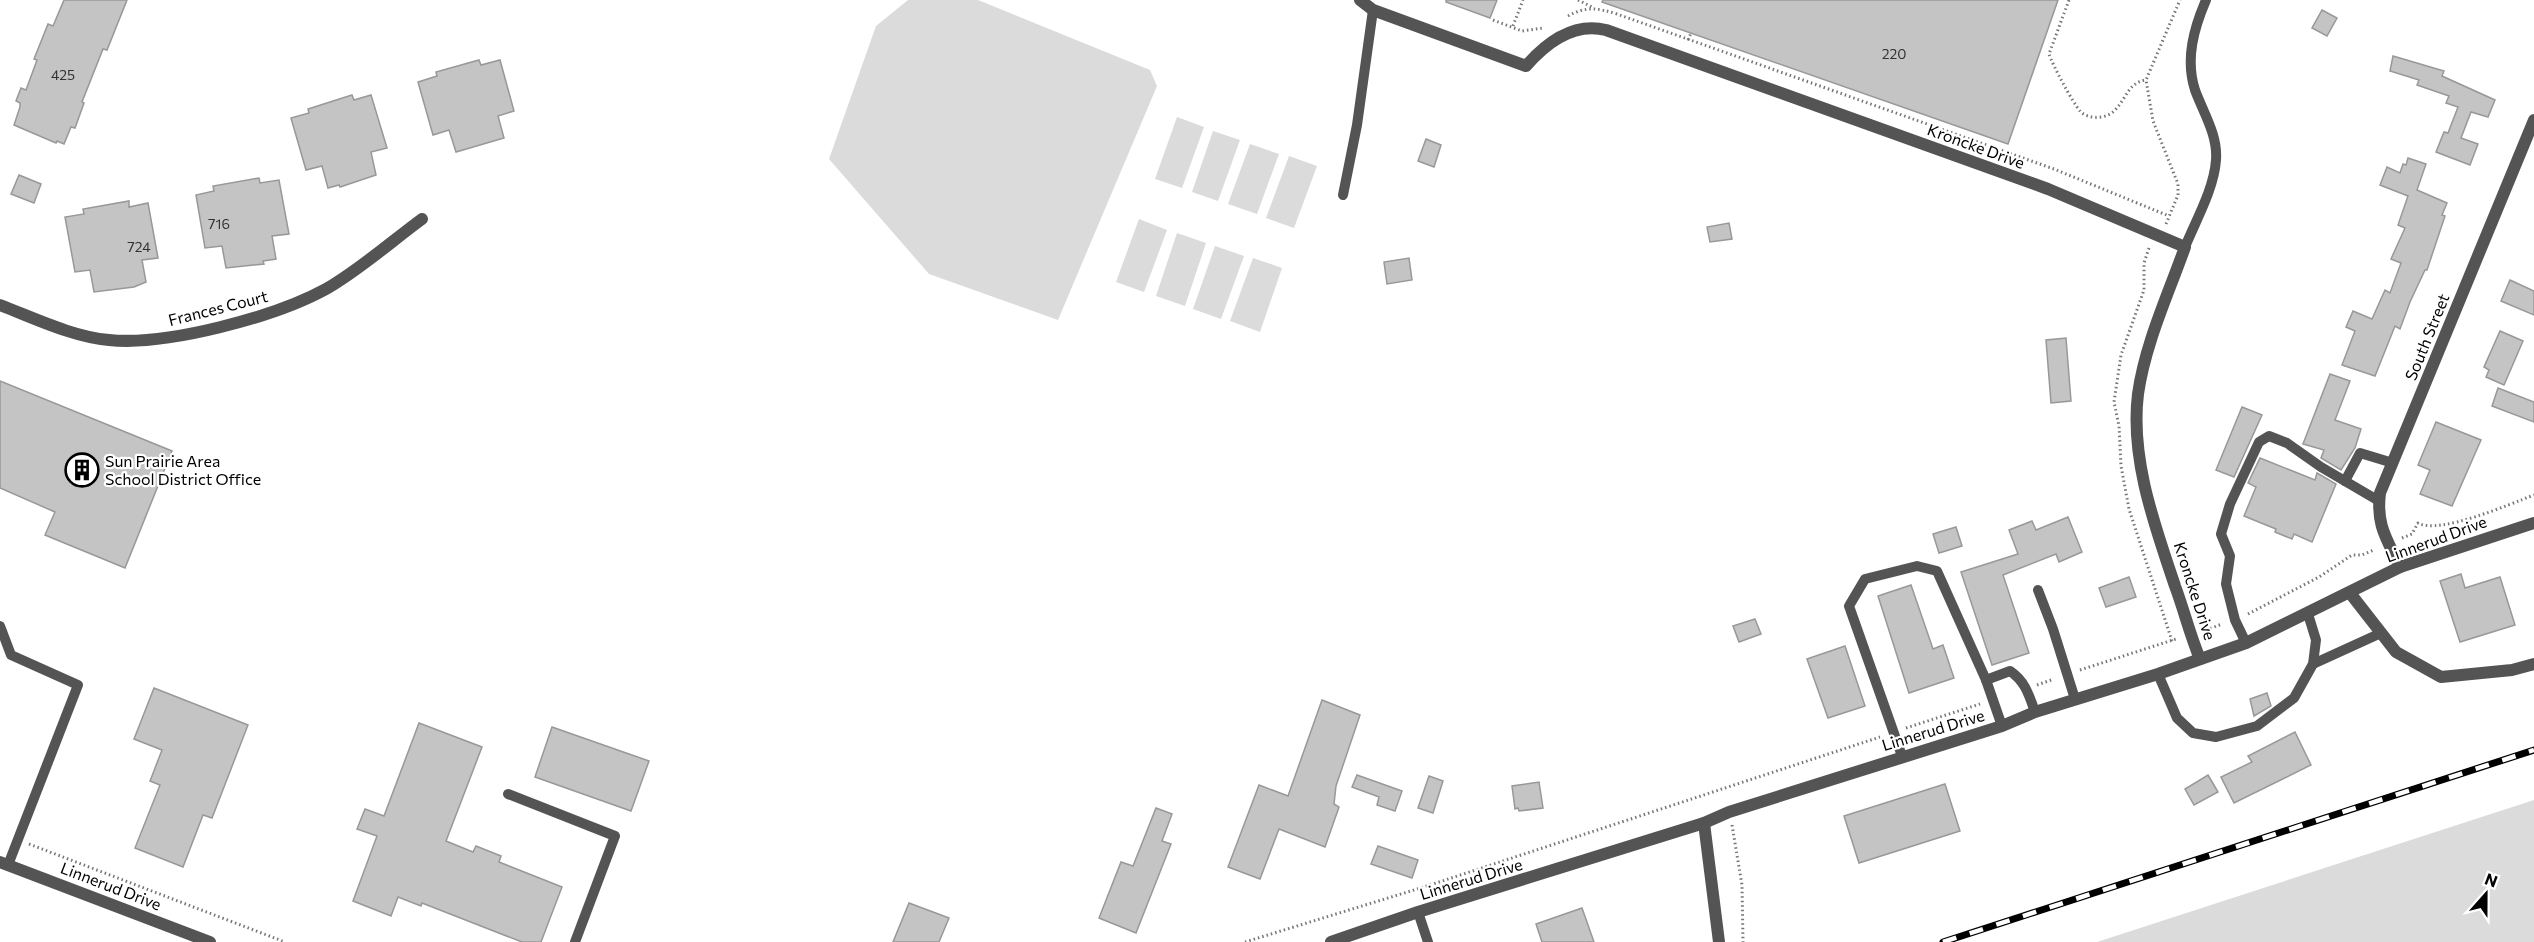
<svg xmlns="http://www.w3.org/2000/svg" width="2534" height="942" font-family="Commissioner,sans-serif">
<rect width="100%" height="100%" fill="#fff"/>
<g fill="#dbdbdb">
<path d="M908,0H978L1150,70L1157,86L1058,320L929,274L829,159L876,26Z"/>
<path d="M1177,117L1204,127L1182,188L1155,179Z"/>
<path d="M1213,131L1240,140L1218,201L1192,192Z"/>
<path d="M1250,144L1279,154L1257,214L1228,204Z"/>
<path d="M1289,156L1317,166L1294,228L1266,218Z"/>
<path d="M1139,219L1167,230L1144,292L1116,282Z"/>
<path d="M1177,233L1206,243L1185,306L1156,296Z"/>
<path d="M1215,246L1244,256L1221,319L1193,309Z"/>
<path d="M1253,258L1282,268L1260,332L1230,321Z"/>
<path d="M2534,800V942H2097Z"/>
</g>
<g fill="#c4c4c4" stroke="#989898" stroke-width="1.5">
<path d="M64,0H127L107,50L103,49L82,102L84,103L75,128L71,127L64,144L57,141L56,143L14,125L20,107V103L16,101L21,88L26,90L37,60L34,59L48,24L53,26Z"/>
<path d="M1446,0H1497L1490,18L1446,2Z"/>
<path d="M1603,0H2058L2008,144L1602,2Z"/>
<path d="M2322,10L2337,18L2327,36L2312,28Z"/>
<path d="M2393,56L2444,71L2442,76L2495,100L2488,117L2471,112L2461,138L2478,144L2470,165L2436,152L2444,132L2448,133L2458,107L2446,103L2449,96L2417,85L2419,80L2390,71Z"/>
<path d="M479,60L481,65L500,60L514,111L498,116L504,138L456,152L449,130L433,135L418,82L437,76L436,72Z"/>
<path d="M352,95L354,100L371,95L387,148L371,152L376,175L340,187L339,185L328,188L322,166L306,170L291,118L309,113L308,109Z"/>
<path d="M1426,139L1441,145L1434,167L1418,161Z"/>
<path d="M2408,158L2426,164L2417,190L2447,203L2442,215L2445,216L2427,270H2425L2410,302L2400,329L2395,326L2375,376L2342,365L2355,331L2346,327L2353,311L2372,319L2385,290L2390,293L2401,263L2391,259L2405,228L2398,225L2408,196L2380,185L2387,167L2400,173L2403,164L2406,165Z"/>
<path d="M19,175L41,184L34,203L11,194Z"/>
<path d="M259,178L260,183L279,180L289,234L272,236L276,259L263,261L264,264L226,268L222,246L205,248L196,195L214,191L213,186Z"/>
<path d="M129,201V207L148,203L158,258L142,260L146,282L134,287L94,292L90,270L75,272L65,217L84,214L83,209Z"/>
<path d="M1729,223L1732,239L1710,242L1707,227Z"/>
<path d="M1409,258L1412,280L1387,284L1384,262Z"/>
<path d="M2510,280L2534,291V315L2501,301Z"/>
<path d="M2500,331L2523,341L2504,385L2486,377L2489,370L2484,367Z"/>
<path d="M2066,338L2071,401L2051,403L2046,340Z"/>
<path d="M2330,374L2350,381L2335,420L2361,429L2355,448L2341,470L2321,458L2324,450L2303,444Z"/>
<path d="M0,381L172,451L125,568L45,535L55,512L0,488Z"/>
<path d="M2498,388L2534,402V422L2492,406Z"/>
<path d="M2242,407L2262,415L2234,477L2216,470Z"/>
<path d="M2436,422L2481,440L2452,506L2420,494L2430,470L2418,465Z"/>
<path d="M2260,458L2315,480L2317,473L2336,484L2312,542L2294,534L2292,539L2275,532L2276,529L2244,516L2256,487L2248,483Z"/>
<path d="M2068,517L2082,552L2059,562L2056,554L2003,575L2029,653L1992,665L1961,572L2018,554L2009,530L2032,521L2036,530Z"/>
<path d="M1956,527L1962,546L1939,553L1933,534Z"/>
<path d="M2461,574L2465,588L2500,577L2515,625L2460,642L2440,581Z"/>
<path d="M2129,577L2136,597L2106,607L2099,588Z"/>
<path d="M1911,585L1933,649L1943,645L1954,678L1909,693L1878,596Z"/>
<path d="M1755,619L1761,634L1739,642L1733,626Z"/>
<path d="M1845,646L1865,706L1828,718L1807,659Z"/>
<path d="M154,688L248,725L212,818L203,815L183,867L135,848L160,785L150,781L162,750L134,739Z"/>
<path d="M2267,693L2271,706L2254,716L2250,699Z"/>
<path d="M1322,700L1360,715L1336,786L1334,804L1339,807L1325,847L1279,829L1260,879L1228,867L1259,785L1288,796Z"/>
<path d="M419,723L482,747L446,841L473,852L476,846L501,856L499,862L562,887L541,942H522L422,903L421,906L398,897L391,916L353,901L377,836L357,829L365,809L384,816Z"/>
<path d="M552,727L649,761L631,811L535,777Z"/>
<path d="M2295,732L2311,765L2234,803L2221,777L2252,762L2248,756Z"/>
<path d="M1357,775L1402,791L1395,811L1377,805L1379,797L1352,787Z"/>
<path d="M2208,775L2218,792L2194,805L2185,789Z"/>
<path d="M1429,776L1443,781L1433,813L1418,808Z"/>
<path d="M1539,782L1543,808L1519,811L1518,808L1515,809L1512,786Z"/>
<path d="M1945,784L1960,831L1859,863L1844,816Z"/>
<path d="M1156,808L1172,814L1162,841L1171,844L1136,933L1099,918L1121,862L1133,866Z"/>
<path d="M1378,846L1418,860L1412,878L1371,864Z"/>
<path d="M909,903L949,918L939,942H893Z"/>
<path d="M1582,908L1594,942H1542L1536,924Z"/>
</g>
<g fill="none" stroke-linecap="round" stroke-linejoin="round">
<g stroke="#767676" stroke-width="3" stroke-dasharray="1.5 3" stroke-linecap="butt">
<path d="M1578,0L1594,8"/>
<path d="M2069,0L2049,54C2052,64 2073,103 2080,111C2088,120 2106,119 2114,111C2126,100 2128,82 2146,80"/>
<path d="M1568,16C1586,6 1598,8 1617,14L2054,169L2169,216"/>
<path d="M1493,20L1522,31L1543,28"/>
<path d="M1513,26L1523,0"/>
<path d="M1688,40L1691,33"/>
<path d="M2166,224L2178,195V184L2153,121L2146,80L2180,0"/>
<path d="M2149,248L2144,263V290L2121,355L2114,402L2119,426L2121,466L2129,509L2172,641"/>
<path d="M2402,538L2412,534L2418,523C2439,535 2510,504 2534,495"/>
<path d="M2248,614L2319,577L2352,555H2362L2374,550"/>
<path d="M2206,630L2222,624"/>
<path d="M2080,670L2176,639"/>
<path d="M2037,685L2054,679"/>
<path d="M1906,728L1980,704"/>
<path d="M1732,825L1742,885L1743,942"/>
<path d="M29,844L285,942"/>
<path d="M1245,942L1427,886L1880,737"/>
</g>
<g stroke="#545454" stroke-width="10">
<path d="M1343,195L1357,125L1373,10"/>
<path d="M2185,247C2196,220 2214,189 2216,160C2218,135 2203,112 2195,90C2185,59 2194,28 2206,0"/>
<path d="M2345,481L2360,453L2393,463"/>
<path d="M2038,590L2053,629L2075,699"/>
<path d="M0,626L11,655L78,685L8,865"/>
<path d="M2246,643L2235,620L2226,584L2230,556L2221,534L2230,504L2259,442L2269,436L2287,443L2321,467L2379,501"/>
<path d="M2313,664L2381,633"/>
<path d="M2158,674L2177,718L2193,733L2216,737L2257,726L2294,698L2313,664L2316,640L2308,614"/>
<path d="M1986,680L2010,671C2025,681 2029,695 2035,712"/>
<path d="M1902,756L1849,606L1865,579L1917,566L1937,571L1986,680L2002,726"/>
<path d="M508,794L615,836L575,942"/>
<path d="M1418,912L1428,942"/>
</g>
<g stroke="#545454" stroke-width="12">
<path d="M1360,0L1373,10L1526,66C1546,43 1574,22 1606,30L2048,189L2185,247C2168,295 2145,344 2138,394C2130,459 2155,526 2175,586C2184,610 2190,635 2200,659"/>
<path d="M0,305C34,318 73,337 109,340C166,346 275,317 326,289C358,271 392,241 422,219"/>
<path d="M2400,567C2387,539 2376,526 2380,493L2534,120"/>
<path d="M2350,593L2396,652L2441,677L2512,670L2534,664"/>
<path d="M1704,823L1719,942"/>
<path d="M0,862L210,942"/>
<path d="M1331,942L1418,912L1704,823L1729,812L2002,726L2035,712L2158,674L2246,643L2400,567L2534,523"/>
</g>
<defs>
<path id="rail" d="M1943,942L2534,750"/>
</defs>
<use href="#rail" stroke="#000" stroke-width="7"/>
<use href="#rail" stroke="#fff" stroke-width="4.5" stroke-dasharray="14" stroke-linecap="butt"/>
</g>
<defs>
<symbol id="building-ring" viewBox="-11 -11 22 22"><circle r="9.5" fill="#fff" stroke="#000" stroke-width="1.5"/><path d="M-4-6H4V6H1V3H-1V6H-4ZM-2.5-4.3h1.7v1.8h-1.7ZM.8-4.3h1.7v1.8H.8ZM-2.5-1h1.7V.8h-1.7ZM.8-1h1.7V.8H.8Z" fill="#000"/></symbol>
</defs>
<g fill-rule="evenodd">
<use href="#building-ring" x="63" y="451" width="38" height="38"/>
</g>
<g text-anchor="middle" stroke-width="4.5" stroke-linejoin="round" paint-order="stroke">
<g font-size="14" fill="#313131">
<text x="1894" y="59">220</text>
<text x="63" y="80">425</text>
<text x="219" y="229">716</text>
<text x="139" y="252">724</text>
</g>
<g font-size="16" fill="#000" stroke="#fff">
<text transform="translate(1976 146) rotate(20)" y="6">Kroncke Drive</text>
<text transform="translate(218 308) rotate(-14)" y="6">Frances Court</text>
<text transform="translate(2427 337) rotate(-68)" y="6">South Street</text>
<text transform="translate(2436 539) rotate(-20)" y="6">Linnerud Drive</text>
<text transform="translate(2195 591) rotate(72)" y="6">Kroncke Drive</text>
<text transform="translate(1933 730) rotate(-17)" y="6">Linnerud Drive</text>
<text transform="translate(1471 879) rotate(-17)" y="6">Linnerud Drive</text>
<text transform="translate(111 886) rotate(21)" y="6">Linnerud Drive</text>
</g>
<g font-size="16" fill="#000" stroke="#fff" text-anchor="start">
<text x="105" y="467">Sun Prairie Area<tspan x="105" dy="18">School District Office</tspan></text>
</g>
</g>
<g transform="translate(2486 894) rotate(21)" stroke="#ffffff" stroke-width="4.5" paint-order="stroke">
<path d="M0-4.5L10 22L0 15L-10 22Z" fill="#000000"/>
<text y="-9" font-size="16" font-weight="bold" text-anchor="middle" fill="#000000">N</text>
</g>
</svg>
